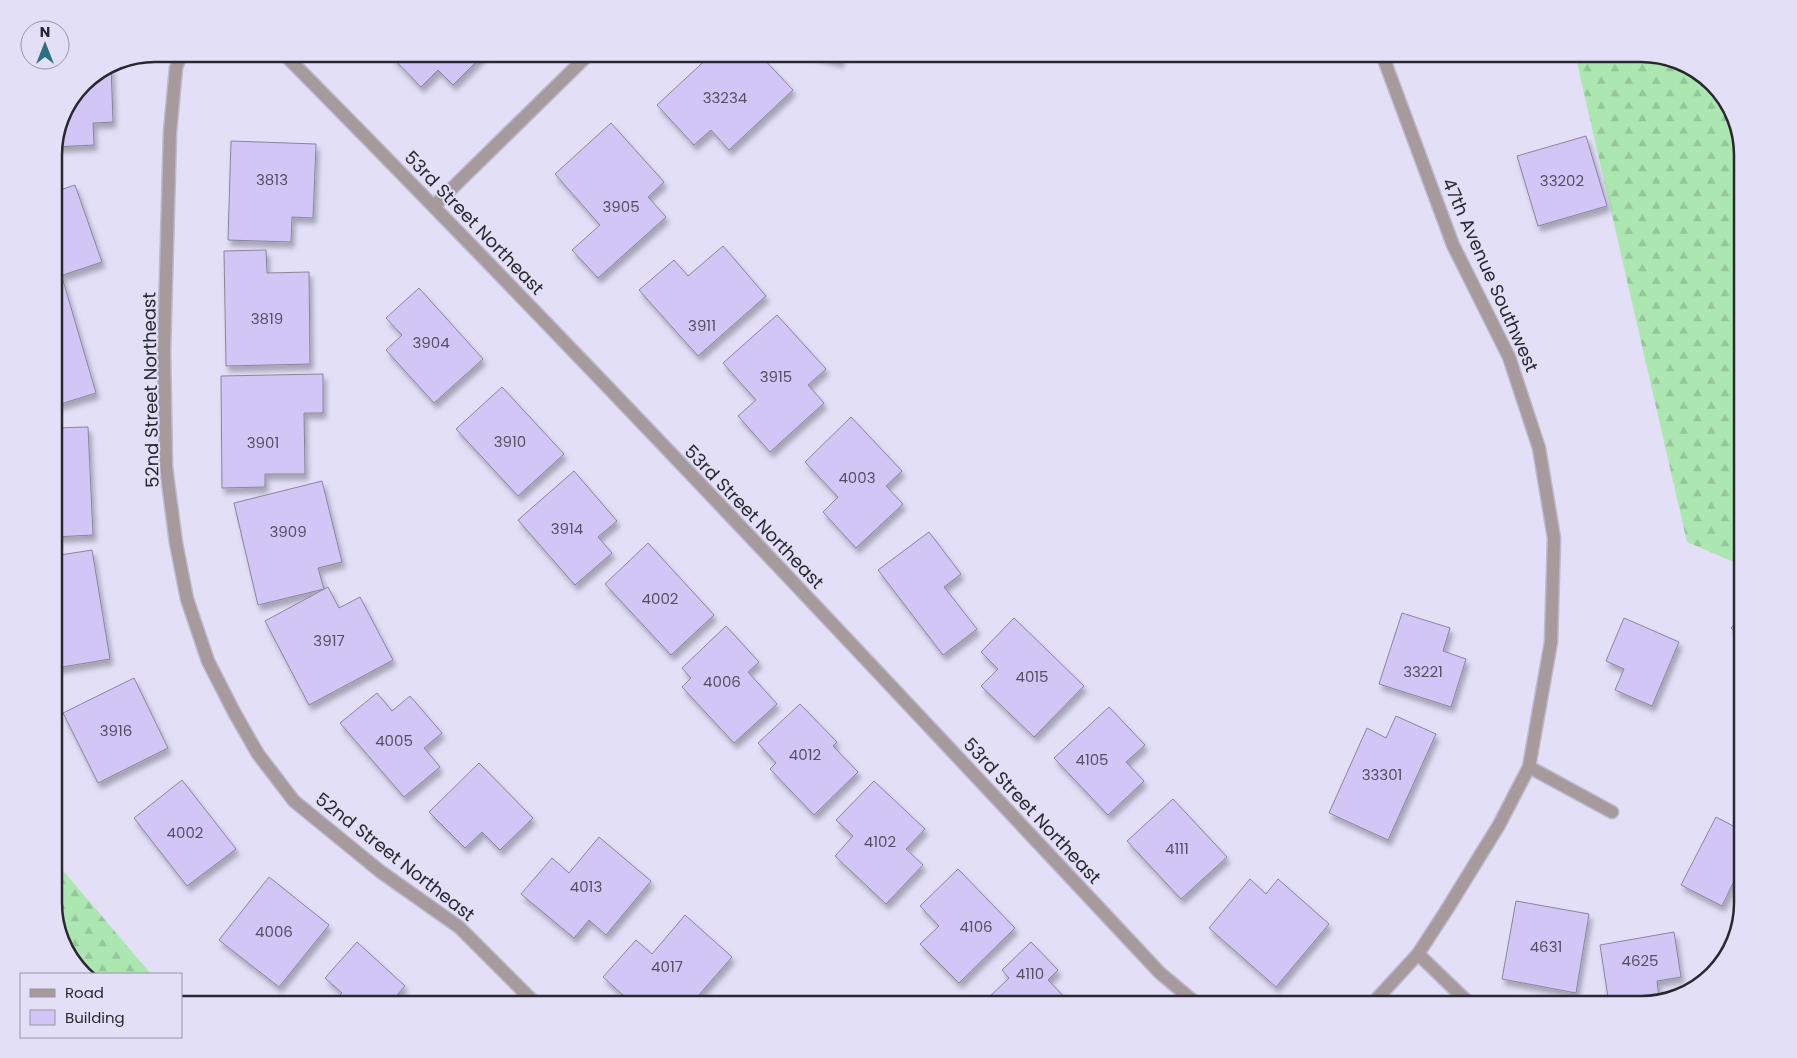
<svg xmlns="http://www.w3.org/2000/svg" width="1797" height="1058" font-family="Poppins,sans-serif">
<defs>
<pattern id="forest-firs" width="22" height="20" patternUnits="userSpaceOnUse" patternTransform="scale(1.25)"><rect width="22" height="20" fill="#ace7b1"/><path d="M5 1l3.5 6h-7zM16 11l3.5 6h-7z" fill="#94c699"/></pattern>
<filter id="shadow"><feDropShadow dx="3" dy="5.5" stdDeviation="2.5" flood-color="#0004"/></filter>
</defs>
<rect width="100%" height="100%" fill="#e2dff7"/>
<g fill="url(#forest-firs)">
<path d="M1575,54H1641L1692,67L1729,105L1743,149V566L1687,542Z"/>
<path d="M54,860L151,974H87L71,959L54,909Z"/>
</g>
<g fill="#d2c6f7" stroke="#8a859a" filter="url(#shadow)">
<path d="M395,54H484L453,85L438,70L421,87L392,57Z"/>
<path d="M712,54H759L793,90L729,150L711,130L694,145L657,105Z"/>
<path d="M810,54H842L840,62Z"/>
<path d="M111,65L113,122L93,123L94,145L54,147L62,116L84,83Z"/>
<path d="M611,123L664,182L648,197L666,217L598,278L572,250L600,225L555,174Z"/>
<path d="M1586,136L1607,206L1538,226L1517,156Z"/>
<path d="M231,141L316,144L313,218L292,217L291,242L228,240Z"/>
<path d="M75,185L102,262L54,278V192Z"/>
<path d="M723,246L766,296L698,356L639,290L674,260L688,276Z"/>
<path d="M266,250L267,273L309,272L310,364L226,366L224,251Z"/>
<path d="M62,277L96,393L54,406V279Z"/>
<path d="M419,288L483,359L434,403L386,350L402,335L386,318Z"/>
<path d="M777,315L826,369L808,385L824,403L770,452L738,416L756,400L723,363Z"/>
<path d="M323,374V413H304L305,474H265V487L222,488L221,376Z"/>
<path d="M502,387L564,454L518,496L456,429Z"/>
<path d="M851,417L902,471L886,486L903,504L856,548L823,512L838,497L805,462Z"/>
<path d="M88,427L93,535L54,537V428Z"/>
<path d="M574,471L617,521L598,537L612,553L575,585L518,520Z"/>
<path d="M322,481L342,562L318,568L324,589L258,605L234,503Z"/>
<path d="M929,532L961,574L944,587L977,629L943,655L878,570Z"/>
<path d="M648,543L714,615L671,655L605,584Z"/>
<path d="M92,550L110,659L56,668L54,657V556Z"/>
<path d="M328,587L339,608L360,597L393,660L309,705L265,621Z"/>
<path d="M1402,613L1450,628L1443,651L1466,659L1451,707L1379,684Z"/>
<path d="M1743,614V657L1734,649L1743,639L1731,628Z"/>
<path d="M1014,618L1084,686L1034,737L981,686L998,669L981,652Z"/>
<path d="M1624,618L1679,642L1652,706L1615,690L1624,669L1606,661Z"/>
<path d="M726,626L759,662L748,672L777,704L734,743L682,687L691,678L682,668Z"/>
<path d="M134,678L168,748L98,783L63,713Z"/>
<path d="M377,693L392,711L410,696L442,733L424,748L440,767L404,797L340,723Z"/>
<path d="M800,704L837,742L833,746L858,772L814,815L770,769L776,763L758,743Z"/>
<path d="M1109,707L1145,745L1126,762L1144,781L1108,815L1054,758Z"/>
<path d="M1396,716L1436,734L1388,840L1329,813L1367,728L1386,738Z"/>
<path d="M479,763L533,818L500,850L482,832L465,848L429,812Z"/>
<path d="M182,780L236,849L187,886L134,818Z"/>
<path d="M874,781L925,829L906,849L923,865L886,904L835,856L853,836L836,820Z"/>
<path d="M1173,799L1227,857L1181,899L1127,841Z"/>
<path d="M1716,817L1743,831V888L1733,883L1722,906L1681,885Z"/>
<path d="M599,837L651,881L606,935L589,920L574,938L521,894L552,858L569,873Z"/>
<path d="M958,869L1015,928L959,983L920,944L939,926L920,906Z"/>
<path d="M269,877L329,925L279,987L219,940Z"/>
<path d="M1250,879L1266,894L1278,879L1329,924L1276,987L1209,928Z"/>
<path d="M1516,901L1589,914L1576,993L1502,979Z"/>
<path d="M685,915L732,957L691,1004H671L667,1000L663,1004H633L603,977L636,940L652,954Z"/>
<path d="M1674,932L1681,977L1657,981L1659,999L1641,1004H1609L1600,945Z"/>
<path d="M357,942L405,986L390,1003L391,1004H331L342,993L325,978Z"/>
<path d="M1031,942L1058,970L1048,980L1071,1004H992L987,999L1009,978L1002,970Z"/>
</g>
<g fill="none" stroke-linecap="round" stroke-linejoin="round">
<defs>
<g id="minor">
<path d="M181,54L176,68L170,132L164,351L166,467L176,543L187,599L208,661L234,712L258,754L294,801L381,872L459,927L536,1004"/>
<path d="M284,54C582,355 871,664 1160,973L1197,1004"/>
<path d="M434,206L589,54"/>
<path d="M1529,767L1612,812"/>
<path d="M1418,954L1470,1004"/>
<path d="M1372,1004L1418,954L1446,911L1499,825L1529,767L1551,642L1554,538L1539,448L1509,357L1453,245L1382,54"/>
</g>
</defs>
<use href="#minor" stroke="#bdbacf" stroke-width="15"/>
<use href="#minor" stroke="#a69a9d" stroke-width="12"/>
</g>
<g text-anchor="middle" stroke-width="4" stroke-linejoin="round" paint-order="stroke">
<g font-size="15" fill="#535062">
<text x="725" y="103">33234</text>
<text x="272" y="185">3813</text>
<text x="1562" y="186">33202</text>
<text x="621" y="212">3905</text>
<text x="267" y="324">3819</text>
<text x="702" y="331">3911</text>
<text x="431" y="348">3904</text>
<text x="776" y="382">3915</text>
<text x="510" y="447">3910</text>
<text x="263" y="448">3901</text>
<text x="857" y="483">4003</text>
<text x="567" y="534">3914</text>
<text x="288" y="537">3909</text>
<text x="660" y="604">4002</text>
<text x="329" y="646">3917</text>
<text x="1423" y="677">33221</text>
<text x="1032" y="682">4015</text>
<text x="722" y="687">4006</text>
<text x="116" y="736">3916</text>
<text x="394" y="746">4005</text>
<text x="805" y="760">4012</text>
<text x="1092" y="765">4105</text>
<text x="1382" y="780">33301</text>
<text x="185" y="838">4002</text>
<text x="880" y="847">4102</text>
<text x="1177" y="854">4111</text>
<text x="586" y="892">4013</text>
<text x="976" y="932">4106</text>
<text x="274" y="937">4006</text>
<text x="1546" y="952">4631</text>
<text x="1640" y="966">4625</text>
<text x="667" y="972">4017</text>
<text x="1030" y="979">4110</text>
</g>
<g font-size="18" fill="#292830" stroke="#e2dff7">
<text transform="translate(474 223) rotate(46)" y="6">53rd Street Northeast</text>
<text transform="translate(1490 275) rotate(66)" y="6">47th Avenue Southwest</text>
<text transform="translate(151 390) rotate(-91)" y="6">52nd Street Northeast</text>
<text transform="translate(754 517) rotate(46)" y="6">53rd Street Northeast</text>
<text transform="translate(1032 811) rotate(47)" y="6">53rd Street Northeast</text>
<text transform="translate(395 857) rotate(38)" y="6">52nd Street Northeast</text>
</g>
</g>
<path d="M0 0H1797V1058H0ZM155 62H1641A93 93 0 0 1 1734 155V903A93 93 0 0 1 1641 996H155A93 93 0 0 1 62 903V155A93 93 0 0 1 155 62Z" fill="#e2dff7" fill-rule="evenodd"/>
<path fill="none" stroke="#292830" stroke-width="2.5" d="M155 62H1641A93 93 0 0 1 1734 155V903A93 93 0 0 1 1641 996H155A93 93 0 0 1 62 903V155A93 93 0 0 1 155 62Z"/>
<rect x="20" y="973" width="162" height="65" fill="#e2dff7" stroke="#9896a7"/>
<rect x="30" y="989" width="25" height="8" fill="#a69a9d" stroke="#9896a7"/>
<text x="65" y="998" font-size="15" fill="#292830">Road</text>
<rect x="30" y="1010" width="25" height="15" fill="#d2c6f7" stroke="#9896a7"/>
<text x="65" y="1023" font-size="15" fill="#292830">Building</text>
<g transform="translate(45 45)"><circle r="24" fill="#e2dff7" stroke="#9896a7"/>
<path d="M0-4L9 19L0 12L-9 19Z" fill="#2c6f80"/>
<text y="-8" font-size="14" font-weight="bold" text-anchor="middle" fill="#292830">N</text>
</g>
</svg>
